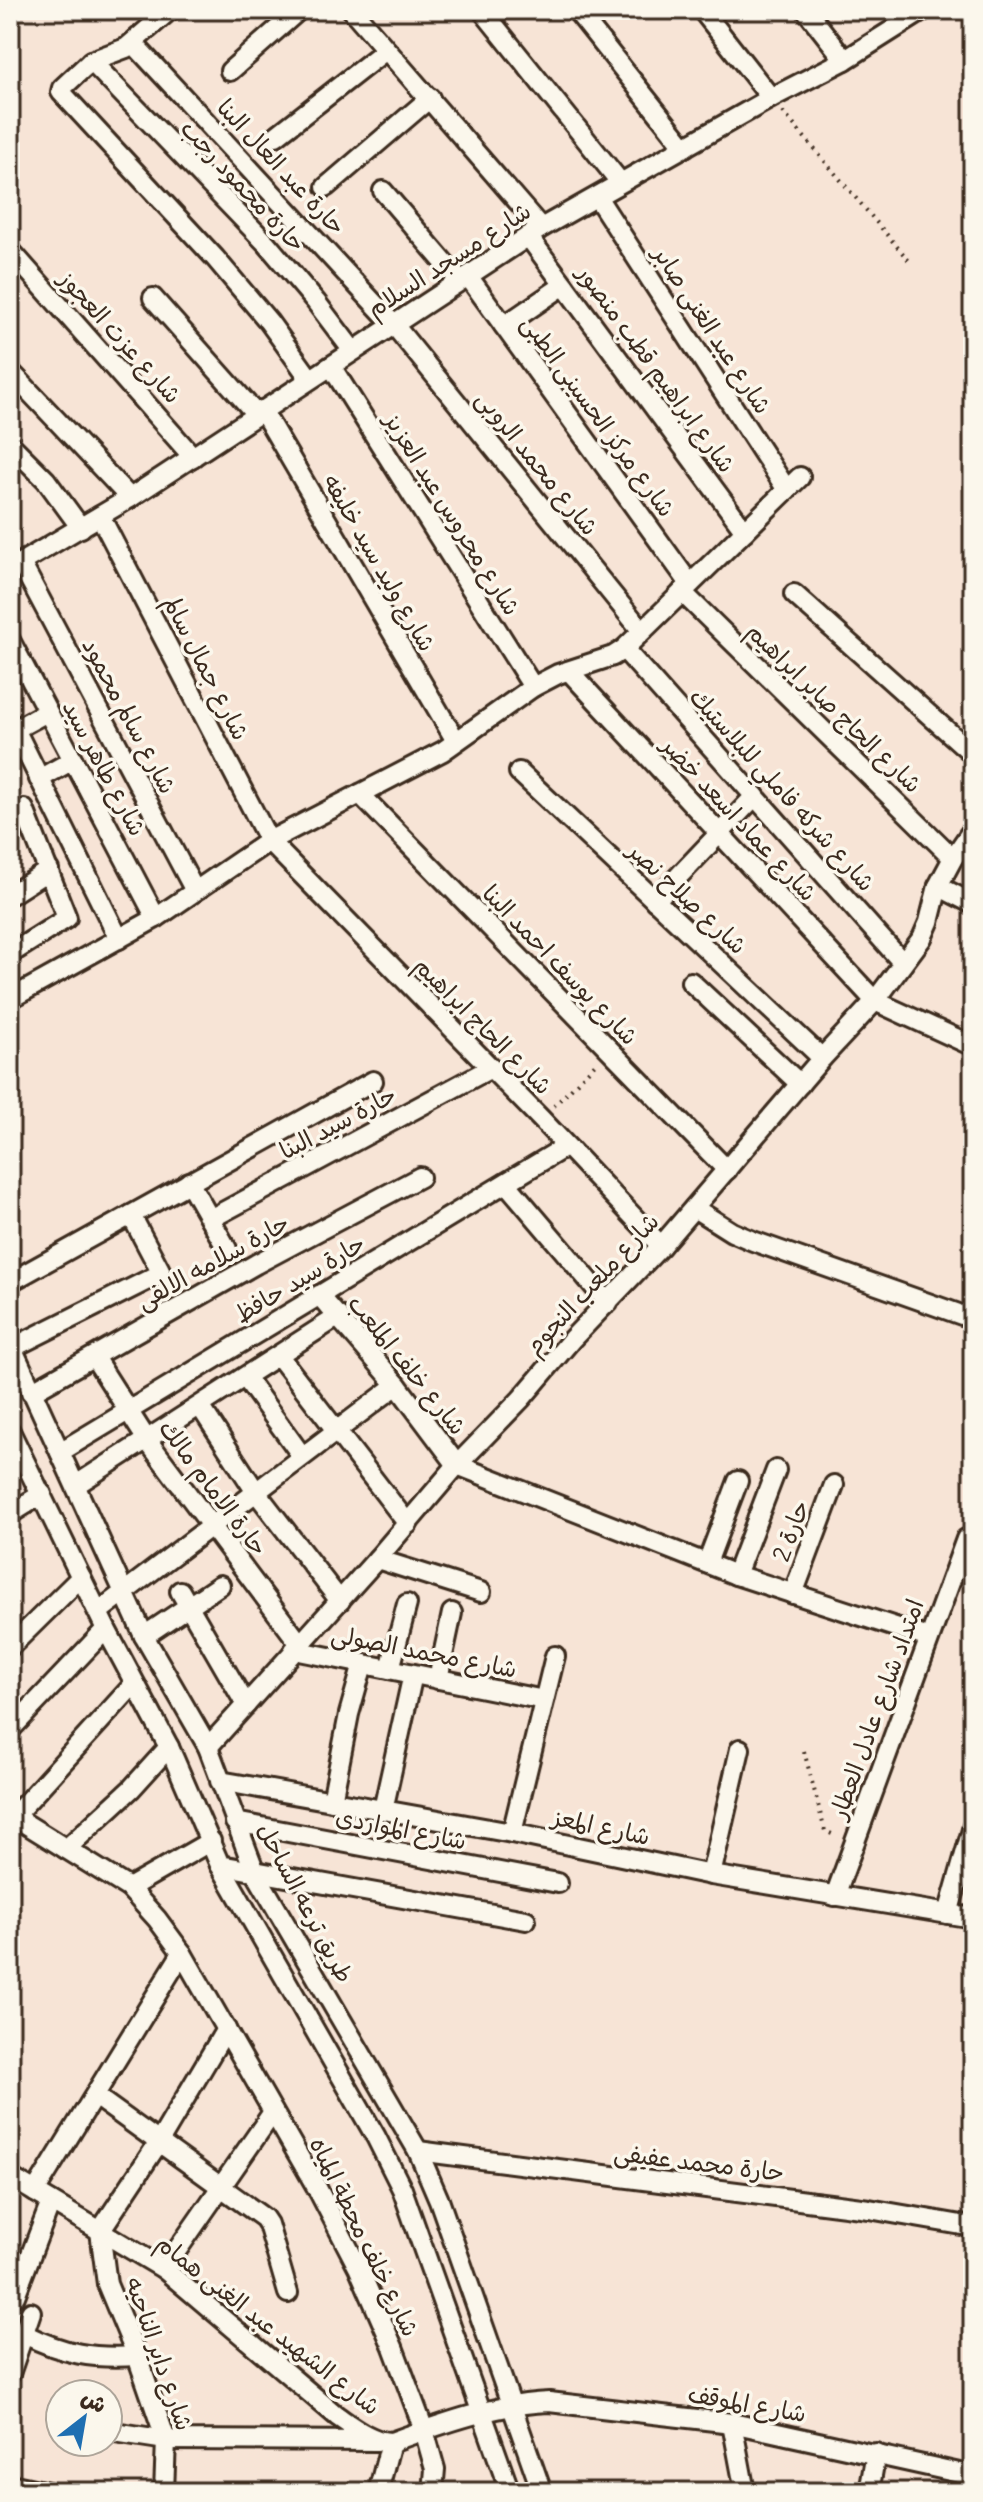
<svg xmlns="http://www.w3.org/2000/svg" width="983" height="2502" font-family="Delius,'Playpen Sans Arabic',sans-serif">
<rect width="100%" height="100%" fill="#f7e4d6"/>
<filter id="ink" filterUnits="userSpaceOnUse"><feTurbulence type="fractalNoise" baseFrequency=".0125" numOctaves="2"/><feDisplacementMap in="SourceGraphic" scale="16" xChannelSelector="R" yChannelSelector="G"/><feConvolveMatrix kernelMatrix="1 2 1 2 8 2 1 2 1" color-interpolation-filters="sRGB"/></filter>
<g filter="url(#ink)">
<g fill="none" stroke-linecap="round" stroke-linejoin="round">
<defs>
<g id="street">
<path d="M170,10L126,48L91,61L62,88L61,92L215,258L269,322L310,379"/>
<path d="M352,10L541,228"/>
<path d="M482,10L620,182"/>
<path d="M576,10L685,147"/>
<path d="M702,10L771,98"/>
<path d="M806,10L845,60"/>
<path d="M133,43L394,325L642,631"/>
<path d="M91,61L267,244L316,302L353,351"/>
<path d="M230,71L299,10"/>
<path d="M276,136L386,50"/>
<path d="M326,187L430,98"/>
<path d="M383,191L460,281"/>
<path d="M597,197L787,490"/>
<path d="M528,236L745,531"/>
<path d="M10,250L193,457"/>
<path d="M468,276L690,584"/>
<path d="M153,298L256,414"/>
<path d="M504,326L564,285"/>
<path d="M331,366L533,687"/>
<path d="M10,371L130,498"/>
<path d="M262,410L456,741"/>
<path d="M10,444L46,480L81,528"/>
<path d="M100,516L269,841L541,1119L661,1246"/>
<path d="M21,563L195,891"/>
<path d="M10,569L130,498L541,228L771,98L845,60L924,10"/>
<path d="M682,592L953,858"/>
<path d="M794,594L973,754"/>
<path d="M10,640L156,918"/>
<path d="M624,649L903,963"/>
<path d="M569,671L875,1001L973,1046"/>
<path d="M15,729L119,939"/>
<path d="M10,732L47,712"/>
<path d="M519,772L822,1058"/>
<path d="M39,779L73,760"/>
<path d="M360,794L727,1170"/>
<path d="M938,886L973,904"/>
<path d="M10,895L49,870"/>
<path d="M655,901L755,796"/>
<path d="M10,954L67,918L24,809"/>
<path d="M691,982L800,1084"/>
<path d="M10,999L156,918L269,841L443,751L533,687L558,674L613,656L624,649L800,477"/>
<path d="M189,1182L227,1249"/>
<path d="M506,1183L608,1303"/>
<path d="M694,1208L732,1232L753,1241L973,1319"/>
<path d="M210,1219L489,1069"/>
<path d="M10,1282L373,1081"/>
<path d="M319,1295L397,1385L457,1465L736,1575L929,1638"/>
<path d="M10,1343L144,1636L208,1747L255,1872L418,2151L439,2200L542,2492"/>
<path d="M12,1348L158,1275L160,1270L131,1215"/>
<path d="M279,1356L408,1524"/>
<path d="M94,1357L147,1440L300,1644"/>
<path d="M245,1377L302,1456"/>
<path d="M31,1392L256,1264L420,1177"/>
<path d="M200,1406L256,1492L340,1601"/>
<path d="M10,1431L106,1629L169,1747L220,1865L376,2137L402,2189L510,2492"/>
<path d="M60,1452L565,1147"/>
<path d="M76,1485L339,1316"/>
<path d="M10,1514L42,1494"/>
<path d="M377,1559L481,1592"/>
<path d="M707,1563L738,1481"/>
<path d="M736,1575L776,1470"/>
<path d="M180,1591L246,1705"/>
<path d="M793,1594L834,1485"/>
<path d="M98,1612L397,1385"/>
<path d="M144,1636L220,1585"/>
<path d="M10,1647L81,1577"/>
<path d="M294,1650L544,1700"/>
<path d="M390,1669L407,1604"/>
<path d="M438,1679L452,1613"/>
<path d="M10,1730L106,1629"/>
<path d="M208,1747L377,1559L457,1465L521,1399L572,1339L661,1246L822,1058L875,1001L922,938L929,922L938,886L953,858L973,829"/>
<path d="M220,1781L512,1833L711,1875L973,1918"/>
<path d="M332,1801L349,1714L363,1664"/>
<path d="M383,1810L413,1674"/>
<path d="M10,1814L129,1888L157,1919L182,1953L317,2188L358,2267L393,2347L424,2430L435,2469L433,2492"/>
<path d="M14,1816L134,1684"/>
<path d="M235,1822L558,1883"/>
<path d="M512,1833L555,1656"/>
<path d="M66,1849L131,1789L169,1747"/>
<path d="M220,1865L526,1920"/>
<path d="M711,1875L740,1749"/>
<path d="M129,1888L211,1841"/>
<path d="M835,1896L966,1539"/>
<path d="M948,1914L973,1826"/>
<path d="M95,2096L264,2218L268,2224L288,2293"/>
<path d="M418,2151L869,2209L973,2227"/>
<path d="M10,2177L164,2269L337,2416C353,2427 372,2442 391,2442C441,2424 496,2404 549,2402L732,2423L973,2476"/>
<path d="M35,2192L182,1953"/>
<path d="M164,2269L273,2112"/>
<path d="M15,2296L51,2202"/>
<path d="M24,2334C64,2354 92,2359 137,2356"/>
<path d="M10,2374L31,2312"/>
<path d="M732,2423L745,2492"/>
<path d="M108,2431L166,2440L377,2441"/>
<path d="M10,2484L48,2492"/>
<path d="M164,2492L166,2440L137,2356L107,2284L100,2231L159,2142L226,2029"/>
<path d="M378,2492L391,2442"/>
<path d="M869,2492L876,2453"/>
</g>
</defs>
<use href="#street" stroke="#3b2a1e" stroke-width="24"/>
<g stroke="#3b2a1e" stroke-width="4" stroke-dasharray="2 6" stroke-linecap="butt">
<path d="M783,112L911,263"/>
<path d="M554,1106L598,1061"/>
<path d="M804,1751L825,1831L837,1836"/>
</g>
<use href="#street" stroke="#fbf7ec" stroke-width="18"/>
</g>
</g>
<g text-anchor="middle" stroke-width="7" stroke-linejoin="round" paint-order="stroke">
<g font-size="24" fill="#3b2a1e" stroke="#fbf7ec">
<text transform="translate(281 167) rotate(47)" y="8">حارة عبد العال البنا</text>
<text transform="translate(243 186) rotate(47)" y="8">حارة محمود رجب</text>
<text transform="translate(449 260) rotate(-33)" y="8">شارع مسجد السلام</text>
<text transform="translate(712 330) rotate(57)" y="8">شارع عبد الغنى صابر</text>
<text transform="translate(120 337) rotate(48)" y="8">شارع عزت العجوز</text>
<text transform="translate(656 369) rotate(54)" y="8">شارع ابراهيم قطب منصور</text>
<text transform="translate(598 416) rotate(54)" y="8">شارع مركز الحسينى الطبى</text>
<text transform="translate(537 463) rotate(51)" y="8">شارع محمد الروبى</text>
<text transform="translate(452 514) rotate(58)" y="8">شارع محروس عبد العزيز</text>
<text transform="translate(379 563) rotate(60)" y="8">شارع وليد سيد خليفه</text>
<text transform="translate(206 668) rotate(63)" y="8">شارع جمال سالم</text>
<text transform="translate(834 708) rotate(44)" y="8">شارع الحاج صابر ابراهيم</text>
<text transform="translate(129 716) rotate(62)" y="8">شارع سالم محمود</text>
<text transform="translate(104 768) rotate(62)" y="8">شارع طاهر سيد</text>
<text transform="translate(782 790) rotate(48)" y="8">شارع شركه فاملي للبلاستيك</text>
<text transform="translate(739 819) rotate(47)" y="8">شارع عماد اسعد خضر</text>
<text transform="translate(687 898) rotate(43)" y="8">شارع صلاح نصر</text>
<text transform="translate(560 965) rotate(46)" y="8">شارع يوسف احمد البنا</text>
<text transform="translate(483 1026) rotate(45)" y="8">شارع الحاج ابراهيم</text>
<text transform="translate(338 1123) rotate(-28)" y="8">حارة سيد البنا</text>
<text transform="translate(213 1262) rotate(-29)" y="8">حارة سلامه الالفى</text>
<text transform="translate(300 1279) rotate(-31)" y="8">حارة سيد حافظ</text>
<text transform="translate(592 1284) rotate(-47)" y="8">شارع ملعب النجوم</text>
<text transform="translate(407 1365) rotate(51)" y="8">شارع خلف الملعب</text>
<text transform="translate(213 1488) rotate(53)" y="8">حارة الامام مالك</text>
<text transform="translate(791 1531) rotate(-69)" y="8">حارة 2</text>
<text transform="translate(424 1652) rotate(11)" y="8">شارع محمد الصولى</text>
<text transform="translate(877 1709) rotate(-70)" y="8">امتداد شارع عادل العطار</text>
<text transform="translate(601 1827) rotate(12)" y="8">شارع المعز</text>
<text transform="translate(401 1829) rotate(11)" y="8">شارع المواردى</text>
<text transform="translate(305 1903) rotate(62)" y="8">طريق ترعه الساحل</text>
<text transform="translate(699 2163) rotate(7)" y="8">حارة محمد عفيفى</text>
<text transform="translate(364 2237) rotate(64)" y="8">شارع خلف محطة المياه</text>
<text transform="translate(268 2325) rotate(38)" y="8">شارع الشهيد عبد الغنى همام</text>
<text transform="translate(159 2354) rotate(71)" y="8">شارع داير الناحيه</text>
<text transform="translate(747 2404) rotate(10)" y="8">شارع الموقف</text>
</g>
</g>
<rect width="983" height="2502" fill="none" stroke="#fbf7ec" stroke-width="40"/>
<rect x="20" y="20" width="943" height="2462" fill="none" stroke="#3b2a1e" stroke-width="3" filter="url(#ink)"/>
<g transform="translate(84 2418) rotate(31)"><circle r="38" fill="#fbf7ec" stroke="#aea59a" stroke-width="2"/>
<path d="M0-6L14 30L0 20L-14 30Z" fill="#1f6fb2"/>
<text y="-12" font-size="22" font-weight="bold" text-anchor="middle" fill="#3b2a1e">ش</text>
</g>
</svg>
